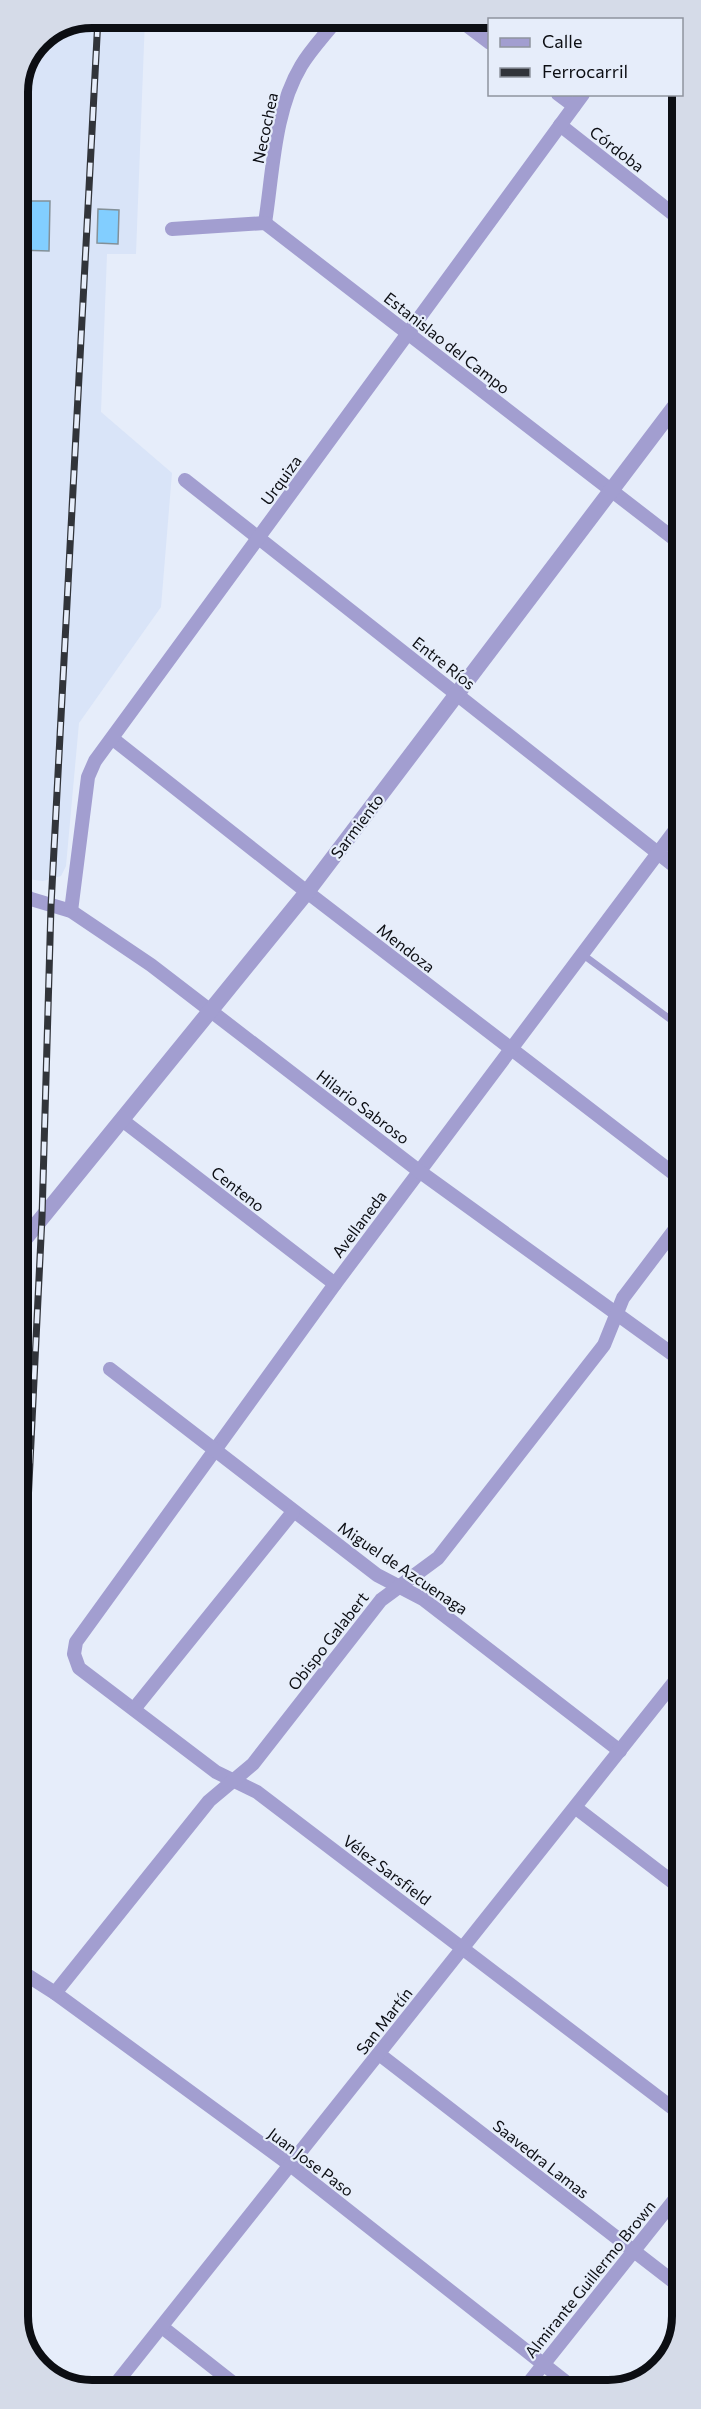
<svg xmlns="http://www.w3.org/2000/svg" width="701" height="2409" font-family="Commissioner,sans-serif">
<rect width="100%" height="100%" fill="#e6edfa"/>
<path fill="#d9e4f8" d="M93,18H145L136,254H107L101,412L172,473L161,607L79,723L66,866L61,876L43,881L19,878L18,93L40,40Z"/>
<g fill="#82ceff" stroke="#839098" stroke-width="1.5">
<path d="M18,201H50L49,251L18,250Z"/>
<path d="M98,209L119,210L118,244L97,243Z"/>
</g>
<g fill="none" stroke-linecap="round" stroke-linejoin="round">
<path stroke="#a29ed0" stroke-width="7" d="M582,954L682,1028"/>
<g stroke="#a29ed0" stroke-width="14">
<path d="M457,18L490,43"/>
<path d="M558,94L574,106"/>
<path d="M560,125L682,221"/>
<path d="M265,223C273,172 274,111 301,66C311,49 326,34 338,18"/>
<path d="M172,229L265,223L682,545"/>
<path d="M185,480L682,872"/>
<path d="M113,739L307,892L682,1180"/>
<path d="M682,821L335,1284L76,1642L74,1654L79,1668L216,1772L257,1792L683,2116"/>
<path d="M19,892L31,899L71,911L151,965L419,1171L682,1361"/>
<path d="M71,911L88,777L95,761L583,94"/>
<path d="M122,1120L335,1284"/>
<path d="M110,1369L377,1575L423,1599L620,1751"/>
<path d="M134,1709L293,1512"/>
<path d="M576,1808L683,1890"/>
<path d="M19,1970L55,1993L289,2164L576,2390"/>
<path d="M55,1993L209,1801L253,1764L381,1600L438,1558L604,1345L623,1298L682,1220"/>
<path d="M379,2054L683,2289"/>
<path d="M162,2327L242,2390"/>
<path d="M523,2390L683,2189"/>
<path d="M110,2391L683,1671"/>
</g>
<path stroke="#a29ed0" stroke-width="16" d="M19,1246L307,892L682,397"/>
<defs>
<path id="rail" d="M19,1687L42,1217L51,906L98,18"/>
</defs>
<use href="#rail" stroke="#31343a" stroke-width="7"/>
<use href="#rail" stroke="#e6edfa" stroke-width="4.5" stroke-dasharray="14" stroke-linecap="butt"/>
</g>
<g text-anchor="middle" stroke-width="4.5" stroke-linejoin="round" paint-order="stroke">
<g font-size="16" fill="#0c0e13" stroke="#e6edfa">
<text transform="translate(265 128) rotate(-78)" y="6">Necochea</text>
<text transform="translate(617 149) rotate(38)" y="6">Córdoba</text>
<text transform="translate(447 343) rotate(38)" y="6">Estanislao del Campo</text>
<text transform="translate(281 480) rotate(-54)" y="6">Urquiza</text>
<text transform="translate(444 663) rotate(38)" y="6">Entre Ríos</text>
<text transform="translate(357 826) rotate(-53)" y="6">Sarmiento</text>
<text transform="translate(406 948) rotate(38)" y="6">Mendoza</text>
<text transform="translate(363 1107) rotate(37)" y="6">Hilario Sabroso</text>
<text transform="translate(238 1189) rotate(38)" y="6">Centeno</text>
<text transform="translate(359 1224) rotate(-53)" y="6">Avellaneda</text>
<text transform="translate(403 1568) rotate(34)" y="6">Miguel de Azcuenaga</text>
<text transform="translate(328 1641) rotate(-52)" y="6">Obispo Galabert</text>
<text transform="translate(387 1870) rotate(37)" y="6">Vélez Sarsfield</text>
<text transform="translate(384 2021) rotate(-52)" y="6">San Martín</text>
<text transform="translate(541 2159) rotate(38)" y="6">Saavedra Lamas</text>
<text transform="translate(311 2162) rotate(37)" y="6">Juan Jose Paso</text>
<text transform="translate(590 2279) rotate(-51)" y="6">Almirante Guillermo Brown</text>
</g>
</g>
<path d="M0 0H701V2409H0ZM92 28H608A64 64 0 0 1 672 92V2316A64 64 0 0 1 608 2380H92A64 64 0 0 1 28 2316V92A64 64 0 0 1 92 28Z" fill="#d5dbe8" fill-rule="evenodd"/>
<path fill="none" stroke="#0c0e13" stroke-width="8" d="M92 28H608A64 64 0 0 1 672 92V2316A64 64 0 0 1 608 2380H92A64 64 0 0 1 28 2316V92A64 64 0 0 1 92 28Z"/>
<rect x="488" y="18" width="195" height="78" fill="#e6edfa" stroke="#8f949e" stroke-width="1.5"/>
<rect x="500" y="38" width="30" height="9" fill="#a29ed0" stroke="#8f949e" stroke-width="1.5"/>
<text x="542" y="48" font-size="18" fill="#0c0e13">Calle</text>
<rect x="500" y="68" width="30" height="9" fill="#31343a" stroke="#8f949e" stroke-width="1.5"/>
<text x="542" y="78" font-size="18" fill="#0c0e13">Ferrocarril</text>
</svg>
